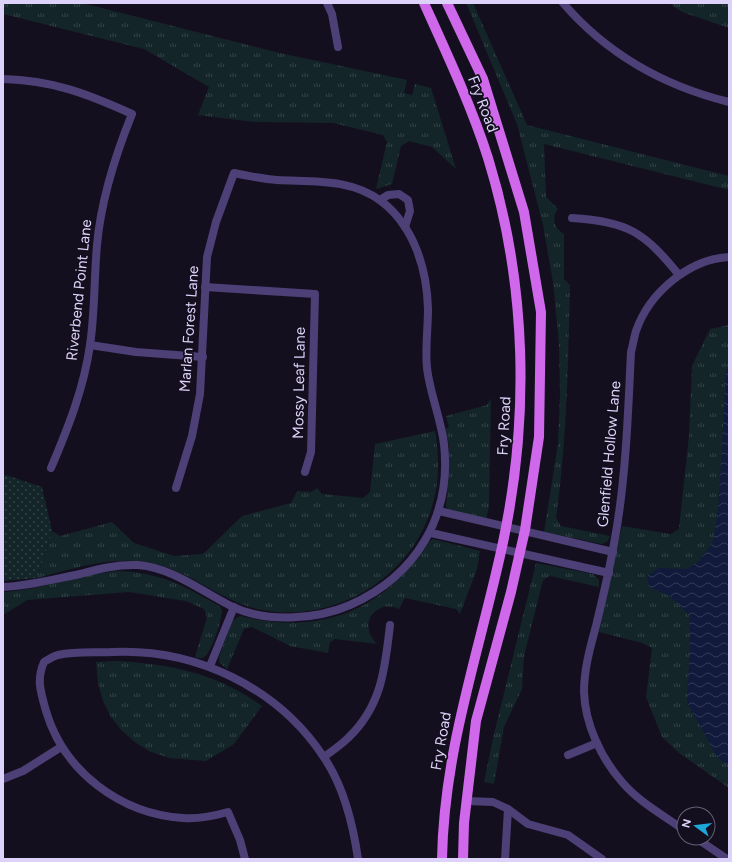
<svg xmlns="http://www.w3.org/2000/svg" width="732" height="862" font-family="Figtree,sans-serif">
<defs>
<pattern id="grass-tufts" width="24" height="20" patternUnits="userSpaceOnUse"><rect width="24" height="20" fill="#132528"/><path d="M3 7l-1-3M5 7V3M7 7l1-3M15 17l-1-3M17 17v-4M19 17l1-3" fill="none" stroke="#354448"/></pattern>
<pattern id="park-dots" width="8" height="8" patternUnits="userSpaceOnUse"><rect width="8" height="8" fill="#132528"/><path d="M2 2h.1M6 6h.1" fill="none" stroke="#354448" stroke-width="1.8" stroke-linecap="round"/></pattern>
<pattern id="water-waves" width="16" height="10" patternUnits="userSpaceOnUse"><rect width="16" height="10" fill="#111a3b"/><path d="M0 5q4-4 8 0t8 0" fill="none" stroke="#333a58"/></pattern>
</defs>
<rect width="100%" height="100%" fill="#140f1e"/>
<g fill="url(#grass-tufts)">
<path d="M3,3H82L280,53L407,80L404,93L412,95L415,84L431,88L456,169L432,147L409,141L401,146L392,184L376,189L387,142L383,135L333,123L254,122L198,115L209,87L144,49L3,14Z"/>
<path d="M466,3H473L527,125L729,176V190L544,144L546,197L558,209C551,218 554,228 564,234V279L570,285C568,363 567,441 556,518L561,526L610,536L608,541L602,544L544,532L558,444L560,394L559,344L553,282L543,225L517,124Z"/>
<path d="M669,3H729V28L682,12Z"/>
<path d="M729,325V788L679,753L662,737L646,697L652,648L642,643L599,632L622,526L671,534L679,529L689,435L692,366L710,329Z"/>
<path d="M491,398L489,507L486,520L449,510L446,507L449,473V446L445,429L449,427L446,416L487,405Z"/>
<path d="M435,431C439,455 440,479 433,503C413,578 333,626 257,609C216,599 186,567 144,562C106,557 73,569 37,578L52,531L60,536L112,522L134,543L174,556L203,554L242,516L291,503L297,491L311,492L317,488L322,494L363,498L370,492L375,444Z"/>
<path d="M433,539L480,551L477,569L460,614L456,609L405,598L399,609C384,601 365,613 369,630C369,635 374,640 377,644L335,639L330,642L328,653L290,646L252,627L244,629L227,669L219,662V657L232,621L240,616C321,636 384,611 430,541Z"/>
<path d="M536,563L593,574L599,580V587L550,576L543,580L524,656L522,689L504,727L494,784L484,782L494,734Z"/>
<path d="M120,571C161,573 185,586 219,606L222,610C222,619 212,652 204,657C201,659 199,658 195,657L207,617L204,609L186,601L129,592L27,600L3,615V592C43,590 81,573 120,571Z"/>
<path d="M115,661C171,664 216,673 262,706L234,744L206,761L169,758L151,752L136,743L122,731L111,717L103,701L98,683L96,662Z"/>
</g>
<path fill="url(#park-dots)" d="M3,474L42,487L52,531L37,578L3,581Z"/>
<path fill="url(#water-waves)" d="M729,360V766L717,757L687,702L690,647L689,615L670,596L649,587L647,576L659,568L688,569L699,561L712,544L718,513L726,373Z"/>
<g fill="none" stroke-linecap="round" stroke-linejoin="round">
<g stroke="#4c4077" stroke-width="8">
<path d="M327,3L332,14L338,47"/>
<path d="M563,3C607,54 664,86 729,102"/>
<path d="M3,79C52,80 88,94 132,114C115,156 101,200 97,245C94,278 95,312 90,345C84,388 68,428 51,468"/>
<path d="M380,200L388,195L399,194L408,200L410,211L405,227"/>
<path d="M572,218C628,221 645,233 679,275"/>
<path d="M205,287L315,294L311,452L305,472"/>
<path d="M90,345L136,352L203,357"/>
<path d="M439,511L613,552"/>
<path d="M431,533L609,573"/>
<path d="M3,587C29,586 55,579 80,574C99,569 118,564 138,565C173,568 201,591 231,606C265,623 316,620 350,605C416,576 452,516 444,444C441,419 430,394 427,368C425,349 428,329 428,309C427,269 414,226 381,201C350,178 313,182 277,180C263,179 248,176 234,173L216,222L207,257L200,394L192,436L176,488"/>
<path d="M210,666L234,607"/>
<path d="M568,755L597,743"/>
<path d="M324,757C332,751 341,745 348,738C382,706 385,668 390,625"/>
<path d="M3,779L23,771L61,747"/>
<path d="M466,801L493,802L508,809L505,859"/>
<path d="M508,809L528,824L568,835L602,859"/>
<path d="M684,830C663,815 639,802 622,782C601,758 585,724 584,692C584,669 590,648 596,626C603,597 610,568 615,538C626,477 628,414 631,352C633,345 634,337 636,331C649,293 689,259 729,257"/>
<path d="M696,838L727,859"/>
<path d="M245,859L240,840L228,812C214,816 199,819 183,818C121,814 64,772 46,711C41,693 36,680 44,662C48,660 53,656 58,655C75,651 95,653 112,652C195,648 277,687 323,756C344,786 353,824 358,859"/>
</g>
<g stroke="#d068eb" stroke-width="10">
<path d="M424,3C447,54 471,105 488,158C527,284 530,419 502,547C479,653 444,749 442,859"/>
<path d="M447,3L483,79L524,212L541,312L539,437L525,530L511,592L476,721L464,823L463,859"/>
</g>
</g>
<g text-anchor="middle" stroke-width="3.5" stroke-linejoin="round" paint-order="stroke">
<g font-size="15" fill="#ddd2f9" stroke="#140f1e">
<text transform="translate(483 104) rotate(69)" y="5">Fry Road</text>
<text transform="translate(79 290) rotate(-84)" y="5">Riverbend Point Lane</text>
<text transform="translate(189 329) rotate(-86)" y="5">Marlan Forest Lane</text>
<text transform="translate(299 383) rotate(-89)" y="5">Mossy Leaf Lane</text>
<text transform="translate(504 426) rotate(-87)" y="5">Fry Road</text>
<text transform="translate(609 454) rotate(-85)" y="5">Glenfield Hollow Lane</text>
<text transform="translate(441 741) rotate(-80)" y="5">Fry Road</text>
</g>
</g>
<rect width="732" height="862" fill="none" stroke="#ddd2f9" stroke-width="8"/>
<g transform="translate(696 826) rotate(285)"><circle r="19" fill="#140f1e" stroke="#645d76"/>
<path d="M0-3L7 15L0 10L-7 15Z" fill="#1da8db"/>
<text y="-6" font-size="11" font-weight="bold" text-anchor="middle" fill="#ddd2f9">N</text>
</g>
</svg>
